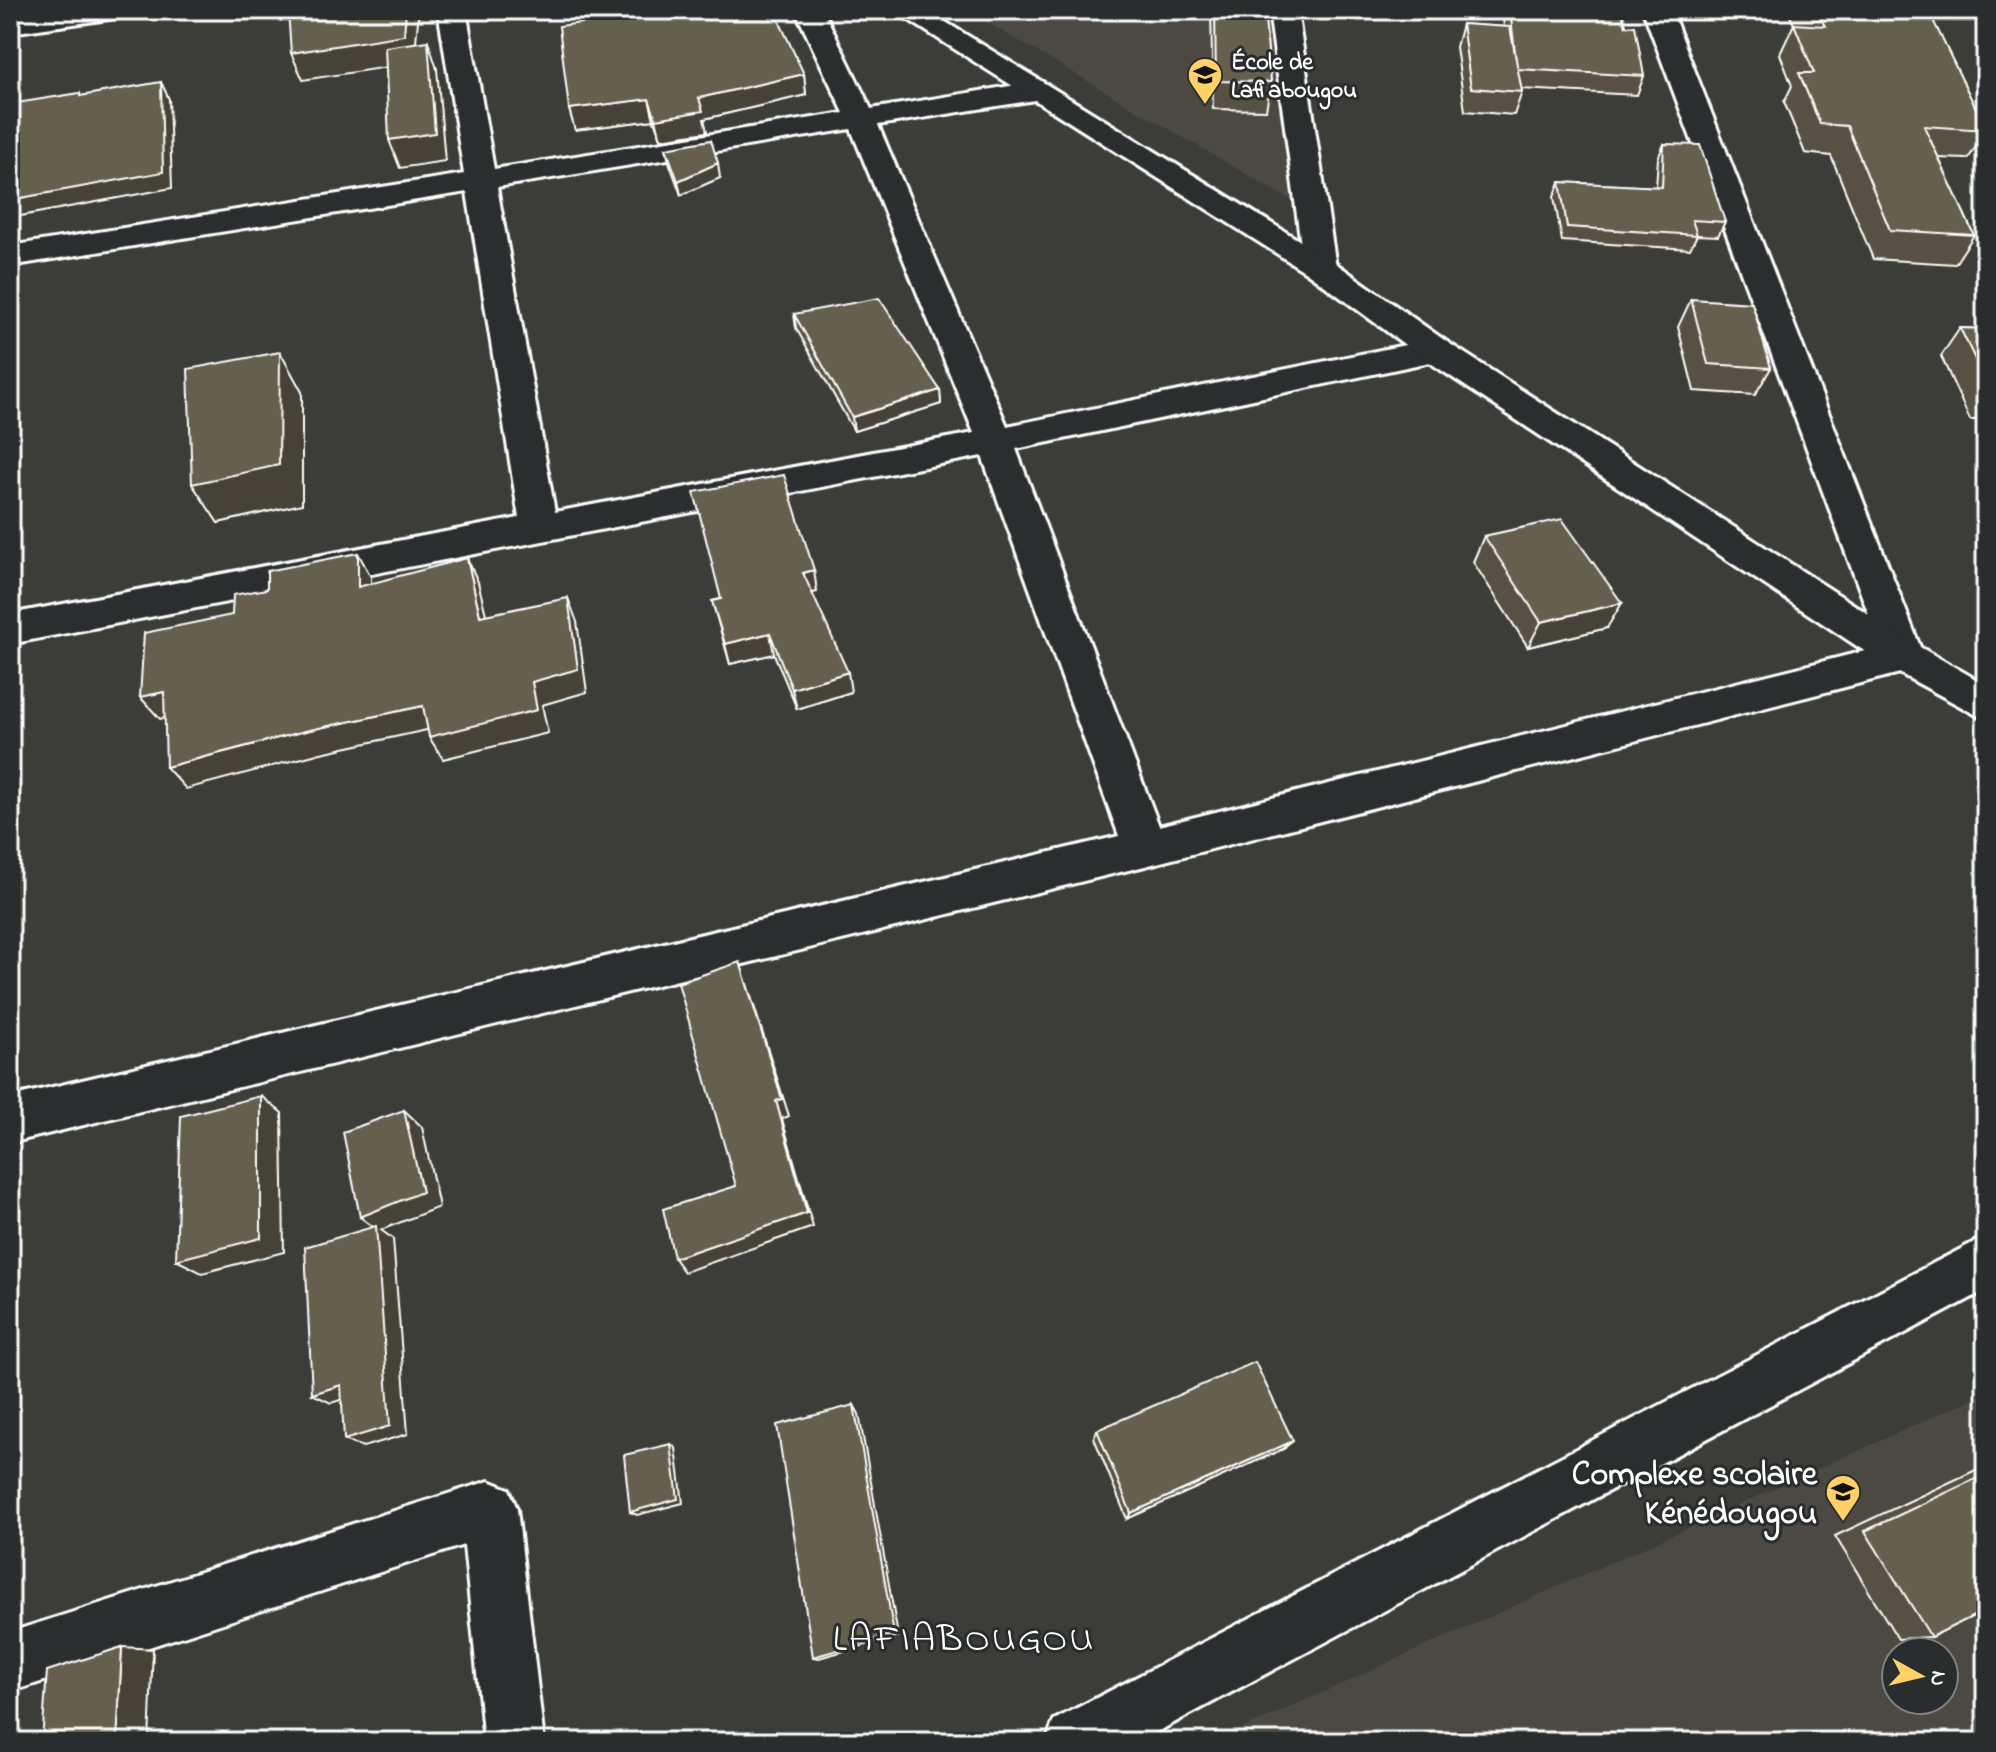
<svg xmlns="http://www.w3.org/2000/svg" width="1996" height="1752" font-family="'Indie Flower',sans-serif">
<rect width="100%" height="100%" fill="#3c3c38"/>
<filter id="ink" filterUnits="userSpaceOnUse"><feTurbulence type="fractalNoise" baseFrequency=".0125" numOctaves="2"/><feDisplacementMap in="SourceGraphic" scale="16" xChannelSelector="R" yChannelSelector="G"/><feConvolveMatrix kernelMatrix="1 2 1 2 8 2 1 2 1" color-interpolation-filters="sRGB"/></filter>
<g filter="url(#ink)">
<g fill="#4c4a43" fill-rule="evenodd">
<path d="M966,10H1266L1294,202Z"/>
<path d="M1986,1393V1742H1213ZM1896,1652H1944V1700H1896Z"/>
</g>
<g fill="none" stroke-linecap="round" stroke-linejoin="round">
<defs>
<g id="minor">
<path d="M58,10H130L126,16L116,18L10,33V17Z"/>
<path d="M438,10H466L494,169L844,113L795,10H823L871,109L1035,82L1045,85L1049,91L1045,97L1035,100L878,125L1007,426L1435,339L1447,342L1452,350L1447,358L1435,361L1016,449L1159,826L1881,647L1643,10H1671L1924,657L1918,668L1904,672L1145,866L10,1143V1097L1119,836L982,456L10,644V614L519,518L467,192L10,266V246L464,174ZM851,129L974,433L555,512L497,187Z"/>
<path d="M1269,10H1297L1336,267L1331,274L1320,277L1309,274L1304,267Z"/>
<path d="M1894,10H1984L1985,11L1981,17L1971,19L1908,18L1898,16Z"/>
<path d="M1986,1236V1290L1138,1742H1046L1054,1720Z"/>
<path d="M489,1481L509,1489L517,1509L544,1742H484L464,1545L10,1692V1632Z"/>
</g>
<path id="tertiary" d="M893,10H926L1331,260L1447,342L1918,646L1986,685V720L1890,668L1423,358L1309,274Z"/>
</defs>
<use href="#minor" stroke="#fff" stroke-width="6"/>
<use href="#tertiary" stroke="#fff" stroke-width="6"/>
<use href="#minor" fill="#2a2d2e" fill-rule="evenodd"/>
<use href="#tertiary" fill="#2a2d2e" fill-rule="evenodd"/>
</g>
<g fill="#575143" stroke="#fff" stroke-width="2">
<path d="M1211,10H1264L1271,82L1266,110L1213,109Z"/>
<path d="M1502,10H1621L1644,76L1637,95L1521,89L1522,92L1514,115L1465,111L1456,47L1462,24L1504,27Z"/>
<path d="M1787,10H1888L1892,18L1986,129V131L1968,159L1938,158L1974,235L1955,264L1873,259L1831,156L1805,153L1784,102L1792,86L1780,54L1794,24Z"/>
<path d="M804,74L806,95L704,119L707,132L661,139L654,120L575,130L569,109Z"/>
<path d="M1664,144L1725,222L1718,236L1697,235L1690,249L1562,241L1554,197L1560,182L1656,187L1658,158Z"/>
<path d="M666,148L720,178L681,195L669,162Z"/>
<path d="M1691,299L1771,368L1755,395L1694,391L1678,327Z"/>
<path d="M794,314L940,390L941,404L854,431L796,328Z"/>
<path d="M1960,328L1986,329V420H1970L1941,356Z"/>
<path d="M1484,536L1607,628L1528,647L1473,562Z"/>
<path d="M817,592L812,593L851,692L797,709L774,654L730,664L712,601L721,599Z"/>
<path d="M1097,1430L1283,1449L1127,1519L1094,1438Z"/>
<path d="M1986,1467V1610L1931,1637L1898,1639L1835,1536L1978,1469Z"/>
</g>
<g fill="#474237" stroke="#fff" stroke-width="2">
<path d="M406,10H419L414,63L303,80L291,53Z"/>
<path d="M428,41L437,69L445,161L400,168L389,140Z"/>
<path d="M804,74L806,95L704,119L707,132L661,139L656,119L699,98Z"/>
<path d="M161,82L169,99L172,188L10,218V200Z"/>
<path d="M649,99L654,120L575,130L569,109Z"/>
<path d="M718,163L720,178L681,195L678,181Z"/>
<path d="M280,352L302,392V504L218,523L192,484Z"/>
<path d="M940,390L941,404L854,431L852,417Z"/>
<path d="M358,553L371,577L372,611L358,587Z"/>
<path d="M467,558L478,582L492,639L480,616Z"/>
<path d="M814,570L817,592L806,594L803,573Z"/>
<path d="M568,598L577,622L587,692L542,705L548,733L443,759L429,737L532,682Z"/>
<path d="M1622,603L1607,628L1528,647L1541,622Z"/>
<path d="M770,633L774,654L730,664L725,644Z"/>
<path d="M848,672L851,692L797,709L792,689Z"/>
<path d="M164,692L183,714L160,719L140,697Z"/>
<path d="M423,706L436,728L321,753L186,789L166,767L305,731Z"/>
<path d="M740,962L789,1116L782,1119L813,1227L684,1272L674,1258L807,1213L776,1101Z"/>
<path d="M261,1096L282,1113L284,1252L202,1273L176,1260Z"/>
<path d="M404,1110L422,1127L439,1207L381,1230L393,1239L408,1434L363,1447L344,1440L376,1229L360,1217Z"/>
<path d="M341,1385L360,1394L331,1403L312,1394Z"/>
<path d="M854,1405L859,1414L898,1636L819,1658L813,1657Z"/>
<path d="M1293,1441L1283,1449L1127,1519L1131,1513Z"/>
<path d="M671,1444L676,1448L683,1503L637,1515L630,1512Z"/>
<path d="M122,1647L153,1649L149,1742H117Z"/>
</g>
<g fill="#655e4e" stroke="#fff" stroke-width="2">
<path d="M288,10H406L404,35L291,53Z"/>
<path d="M604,10H774L804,74L699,98L703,111L656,119L649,99L569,109L559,26L603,20Z"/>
<path d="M1215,10H1264L1271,82L1216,81Z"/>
<path d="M1510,10H1621L1626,26H1635L1644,76L1517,69Z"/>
<path d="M1816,10H1888L1892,18L1933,20L1986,129V130L1924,126L1974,235L1890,230L1847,126L1820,124L1799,73H1814L1794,24L1825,26Z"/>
<path d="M1462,24L1510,27L1522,92L1471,88Z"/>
<path d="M428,41L435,133L389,140L385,47Z"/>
<path d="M161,82L163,172L10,200V104L80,93V96Z"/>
<path d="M711,140L718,163L678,181L666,148Z"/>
<path d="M1664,144L1700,145L1725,222L1692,220L1697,235L1567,227L1560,182L1662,187Z"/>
<path d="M879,298L940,390L852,417L794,314Z"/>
<path d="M1691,299L1752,303L1771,368L1708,364Z"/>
<path d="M1960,328L1986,329V382Z"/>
<path d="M280,352L279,465L192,484L188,369Z"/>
<path d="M784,475L814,570L803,573L848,672L792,689L770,633L725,644L712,601L721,599L694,492Z"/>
<path d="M1562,519L1622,603L1541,622L1484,536Z"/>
<path d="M358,553V587L467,558L480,616L568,598L578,669L532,682L537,710L429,737L423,706L305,731L166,767L164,692L140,697L144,633L232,615L233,595L267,589V571Z"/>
<path d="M740,962L782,1099L776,1101L807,1213L674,1258L663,1209L736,1186L678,983Z"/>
<path d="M261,1096V1238L176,1260L181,1116Z"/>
<path d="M404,1110L422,1192L360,1217L343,1132Z"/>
<path d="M376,1226L390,1426L344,1440L341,1385L312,1394L305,1247Z"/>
<path d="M1255,1362L1293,1441L1131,1513L1097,1430Z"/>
<path d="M854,1405L894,1634L813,1657L777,1425Z"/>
<path d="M671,1444L678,1499L630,1512L624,1455Z"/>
<path d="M1986,1474V1610L1931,1637L1865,1531Z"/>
<path d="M122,1647L117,1742H42L47,1671Z"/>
</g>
</g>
<defs>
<symbol id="school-pin" viewBox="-11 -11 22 30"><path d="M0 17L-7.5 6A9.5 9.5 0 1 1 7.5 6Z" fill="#ffd166" stroke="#2a2d2e"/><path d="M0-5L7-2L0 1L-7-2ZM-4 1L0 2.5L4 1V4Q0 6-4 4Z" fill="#111"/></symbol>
</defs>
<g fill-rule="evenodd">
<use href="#school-pin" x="1185" y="55" width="40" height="54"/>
<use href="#school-pin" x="1823" y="1472" width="40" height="54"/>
</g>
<g text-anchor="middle" stroke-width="6" stroke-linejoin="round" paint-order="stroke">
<g font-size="24" font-weight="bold" fill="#fff" stroke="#2a2d2e" text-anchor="start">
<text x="1231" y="69">École de<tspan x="1231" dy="28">Lafiabougou</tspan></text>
</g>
<g font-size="34" font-weight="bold" fill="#fff" stroke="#2a2d2e" text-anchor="end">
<text x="1817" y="1484">Complexe scolaire<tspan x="1817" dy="39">Kénédougou</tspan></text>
</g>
<g font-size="38" letter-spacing="2" fill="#fff" stroke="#2a2d2e">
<text x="964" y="1650">LAFIABOUGOU</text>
</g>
</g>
<rect width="1996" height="1752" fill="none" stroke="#2a2d2e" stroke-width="40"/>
<rect x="20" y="20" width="1956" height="1712" fill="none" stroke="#fff" stroke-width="3" filter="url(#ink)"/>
<g transform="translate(1920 1676) rotate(98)"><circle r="38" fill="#2a2d2e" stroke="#7f8182" stroke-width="2"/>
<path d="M0-6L14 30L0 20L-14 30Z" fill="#ffd166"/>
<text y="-12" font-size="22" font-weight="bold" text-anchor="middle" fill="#ffffff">N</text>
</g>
</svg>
